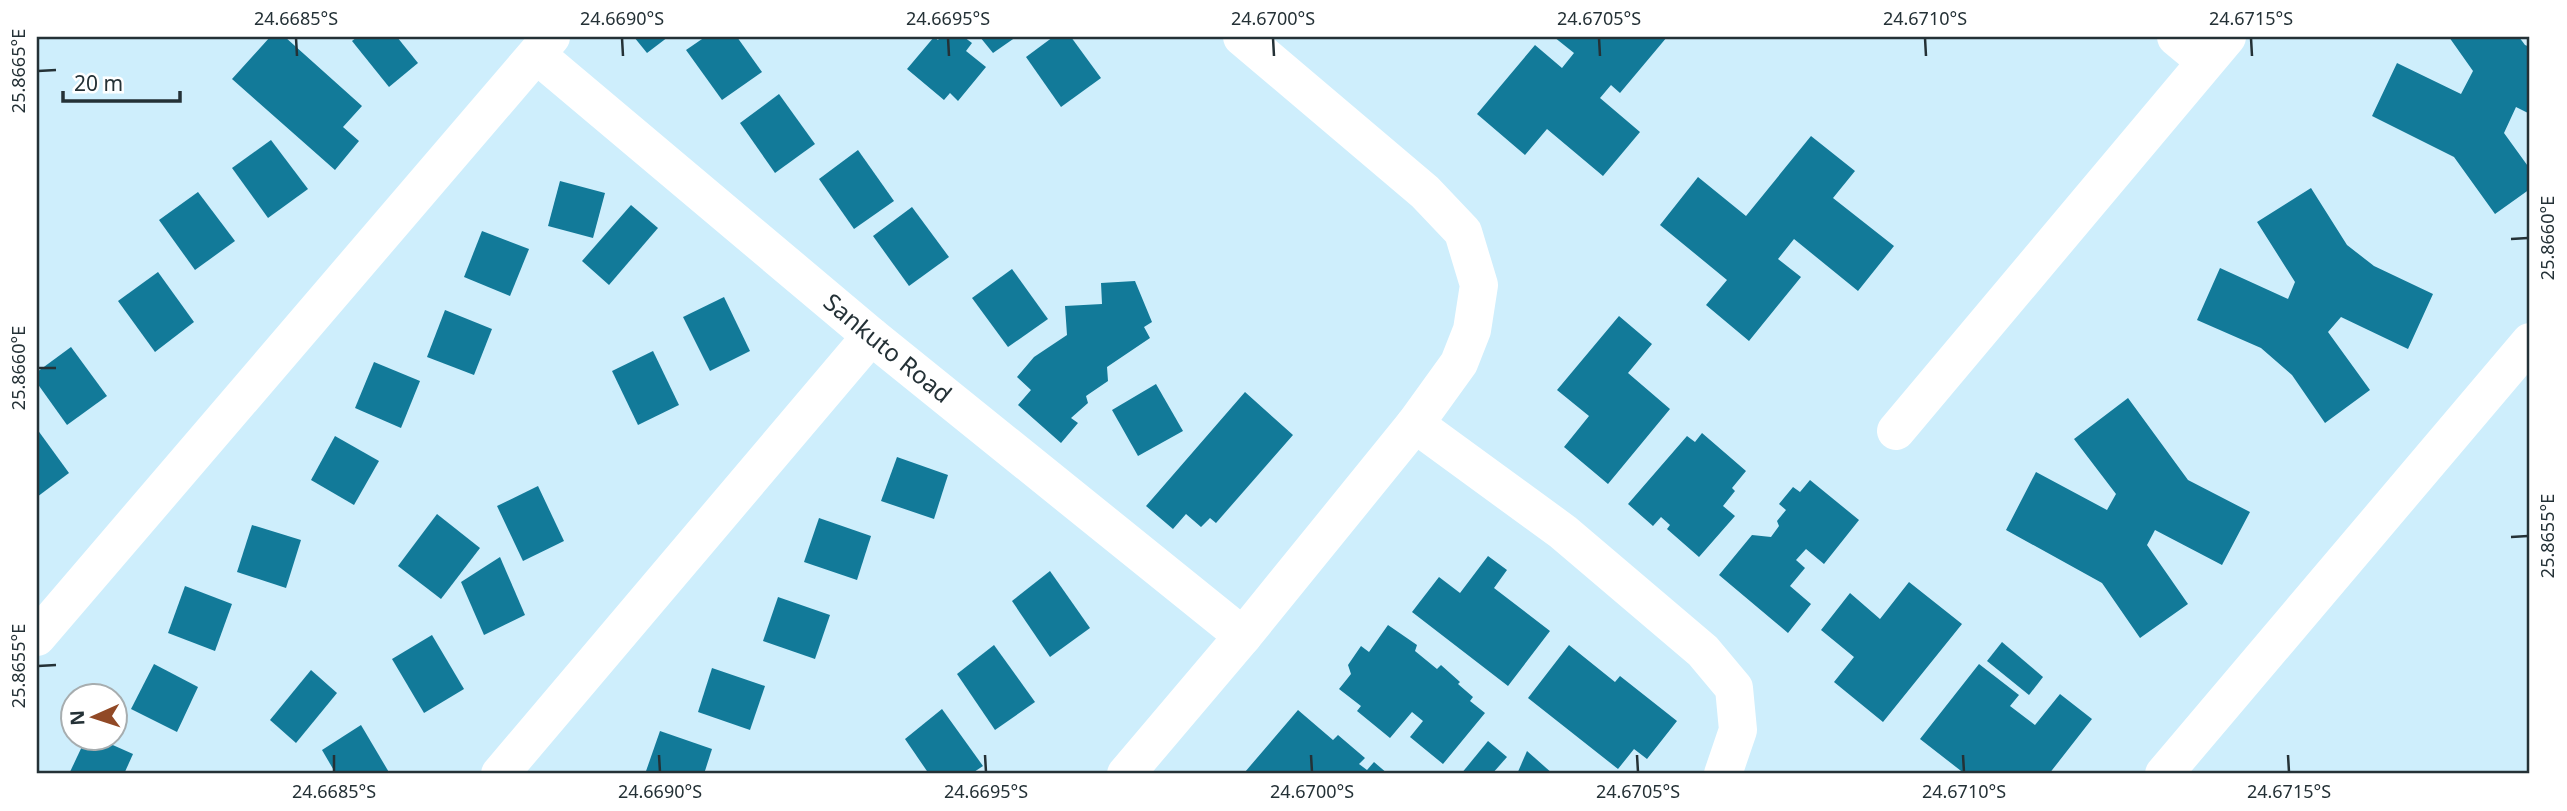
<svg xmlns="http://www.w3.org/2000/svg" width="2567" height="811" font-family="'Noto Sans',sans-serif">
<rect width="100%" height="100%" fill="#ceeefc"/>
<g fill="#127a99">
<path d="M270,37H285L362,106L343,127L359,141L335,170L232,79Z"/>
<path d="M357,37H397L418,63L389,87L352,41Z"/>
<path d="M634,37H668L647,53Z"/>
<path d="M705,37H737L762,72L722,100L686,50Z"/>
<path d="M934,37L938,40L940,37H964L972,43L966,51L986,67L958,101L950,93L944,100L907,69Z"/>
<path d="M980,37H1016L993,53Z"/>
<path d="M1053,37H1071L1101,78L1061,107L1026,57Z"/>
<path d="M1554,37H1667L1620,93L1611,85L1600,98L1640,132L1603,176L1547,129L1525,155L1477,114L1535,45L1562,68L1574,53Z"/>
<path d="M2449,37H2519L2525,45L2530,47V114L2516,107L2504,133L2530,169V189L2495,214L2454,157L2372,116L2397,63L2461,94L2473,71Z"/>
<path d="M779,94L815,144L775,173L740,123Z"/>
<path d="M1811,136L1855,171L1833,198L1894,246L1858,291L1794,239L1778,259L1801,277L1749,341L1706,305L1727,280L1660,225L1698,177L1746,216Z"/>
<path d="M271,140L308,189L268,218L232,168Z"/>
<path d="M858,150L894,201L854,229L819,179Z"/>
<path d="M560,181L605,193L593,238L548,226Z"/>
<path d="M2311,188L2347,245L2374,266L2433,294L2408,349L2341,317L2328,332L2370,390L2325,423L2292,375L2261,348L2197,320L2220,268L2288,299L2295,282L2257,222Z"/>
<path d="M198,192L235,241L195,270L159,220Z"/>
<path d="M631,205L658,228L609,285L582,261Z"/>
<path d="M912,207L949,257L909,286L873,236Z"/>
<path d="M482,231L529,249L510,296L464,277Z"/>
<path d="M1012,269L1048,319L1008,347L972,298Z"/>
<path d="M158,272L194,322L155,352L118,301Z"/>
<path d="M1135,281L1152,322L1144,327L1150,338L1107,367L1108,381L1086,396L1088,403L1071,418L1078,423L1061,443L1018,405L1031,390L1017,377L1034,357L1067,335L1065,306L1102,304L1101,283Z"/>
<path d="M724,297L750,351L710,371L683,317Z"/>
<path d="M445,310L492,329L474,375L427,357Z"/>
<path d="M1619,316L1652,344L1628,373L1670,409L1608,484L1564,447L1589,416L1557,390Z"/>
<path d="M71,347L107,396L67,425L37,383V372Z"/>
<path d="M653,351L679,405L638,425L612,371Z"/>
<path d="M374,362L420,381L401,428L355,408Z"/>
<path d="M1156,384L1183,431L1138,456L1112,410Z"/>
<path d="M1245,392L1293,435L1216,523L1210,518L1201,527L1186,514L1173,529L1146,506Z"/>
<path d="M2128,398L2188,480L2250,512L2222,565L2155,530L2147,545L2188,604L2140,638L2102,583L2006,530L2036,472L2107,510L2116,494L2074,439Z"/>
<path d="M37,429L69,473L37,497Z"/>
<path d="M1702,433L1746,471L1732,488L1735,491L1723,506L1735,516L1699,557L1667,529L1670,525L1661,517L1653,526L1628,504L1687,436L1695,442Z"/>
<path d="M335,436L379,461L354,505L311,480Z"/>
<path d="M897,457L948,475L934,519L881,501Z"/>
<path d="M1810,480L1859,520L1824,564L1806,549L1796,560L1805,568L1790,586L1811,604L1788,633L1719,575L1752,535L1771,537L1779,526L1777,521L1786,510L1779,504L1793,487L1800,492Z"/>
<path d="M538,486L564,541L523,561L497,506Z"/>
<path d="M437,514L480,548L441,599L398,566Z"/>
<path d="M819,518L871,536L857,580L804,562Z"/>
<path d="M252,525L301,540L286,588L237,572Z"/>
<path d="M1488,556L1507,570L1494,588L1550,631L1508,686L1412,612L1439,577L1460,593Z"/>
<path d="M500,557L525,615L484,635L461,582Z"/>
<path d="M1050,571L1090,628L1050,657L1012,601Z"/>
<path d="M1909,582L1962,624L1883,722L1834,682L1854,657L1821,630L1850,593L1880,619Z"/>
<path d="M185,586L232,604L215,651L168,633Z"/>
<path d="M778,597L830,615L815,659L763,641Z"/>
<path d="M1388,625L1417,645L1415,651L1437,669L1441,665L1460,682L1458,684L1473,697L1470,701L1485,713L1443,764L1410,737L1423,721L1412,712L1390,738L1357,711L1361,706L1339,689L1351,674L1348,665L1361,646L1369,652Z"/>
<path d="M432,635L464,689L424,713L392,659Z"/>
<path d="M2002,642L2043,677L2029,695L1987,661Z"/>
<path d="M994,645L1035,702L995,730L957,674Z"/>
<path d="M1569,645L1615,682L1620,676L1677,721L1647,759L1634,749L1618,769L1528,698Z"/>
<path d="M154,664L198,687L177,732L131,709Z"/>
<path d="M1979,664L2019,695L2010,706L2035,725L2060,694L2092,719L2049,774H1965L1920,739Z"/>
<path d="M712,668L765,686L750,730L698,712Z"/>
<path d="M311,670L337,693L296,743L270,720Z"/>
<path d="M942,709L983,766L971,774H929L905,739Z"/>
<path d="M1298,710L1333,740L1338,735L1365,758L1359,764L1367,770L1374,762L1388,774H1247L1245,772Z"/>
<path d="M361,725L390,774H336L322,750Z"/>
<path d="M660,731L712,749L704,774H645Z"/>
<path d="M86,738H97L133,754L124,774H69Z"/>
<path d="M1488,741L1507,757L1492,774H1461Z"/>
<path d="M1527,751L1553,774H1517Z"/>
</g>
<g fill="none" stroke-linecap="round" stroke-linejoin="round">
<g stroke="#fff" stroke-width="38">
<path d="M2176,37L2205,61"/>
<path id="s1" d="M537,55L871,336L1243,636"/>
<path d="M1415,424L1563,532L1703,651L1734,688L1738,730L1723,774"/>
<path d="M1896,431L2227,37"/>
<path d="M37,637L551,37"/>
<path d="M500,774L871,336"/>
<path d="M1126,774L1243,636L1415,424L1459,363L1472,330L1479,285L1463,232L1425,192L1242,37"/>
<path d="M2164,774L2530,342"/>
</g>
</g>
<path fill="none" stroke="#243136" stroke-width="2.5" d="M296,38L297,56M622,38L623,56M948,38L949,56M1273,38L1274,56M1599,38L1600,56M1925,38L1926,56M2251,38L2252,56M38,71L56,70M2511,239L2528,238M38,368H56M2511,537L2528,536M38,666L56,665M334,755V772M659,755L660,772M985,755L986,772M1311,755L1312,772M1637,755L1638,772M1963,755L1964,772M2288,755L2289,772"/>
<g text-anchor="middle" stroke-width="7" stroke-linejoin="round" paint-order="stroke">
<g font-size="24" fill="#243136" stroke="#fff">
<text dy="8" stroke="none"><textPath href="#s1" startOffset="457">Sankuto Road</textPath></text>
</g>
</g>
<rect width="2567" height="811" fill="none" stroke="#ffffff" stroke-width="77"/>
<g transform="translate(94 717) rotate(267)"><circle r="33" fill="#ffffff" stroke="#a7adaf" stroke-width="2"/>
<path d="M0-5L12 26L0 18L-12 26Z" fill="#914926"/>
<text y="-10" font-size="19" font-weight="bold" text-anchor="middle" fill="#243136">N</text>
</g>
<path d="M63 91v10h117v-10" fill="none" stroke="#243136" stroke-width="3.5"/>
<text x="74" y="91" font-size="21" fill="#243136" stroke="#ffffff" stroke-width="5" paint-order="stroke">20 m</text>
<rect x="38" y="38" width="2490" height="734" fill="none" stroke="#243136" stroke-width="2.5"/>
<g font-size="18" text-anchor="middle" fill="#243136">
<text x="296" y="25">24.6685°S</text>
<text x="622" y="25">24.6690°S</text>
<text x="948" y="25">24.6695°S</text>
<text x="1273" y="25">24.6700°S</text>
<text x="1599" y="25">24.6705°S</text>
<text x="1925" y="25">24.6710°S</text>
<text x="2251" y="25">24.6715°S</text>
<text transform="translate(19 71) rotate(-90)" y="6">25.8665°E</text>
<text transform="translate(2548 238) rotate(-90)" y="6">25.8660°E</text>
<text transform="translate(19 368) rotate(-90)" y="6">25.8660°E</text>
<text transform="translate(2548 536) rotate(-90)" y="6">25.8655°E</text>
<text transform="translate(19 666) rotate(-90)" y="6">25.8655°E</text>
<text x="334" y="798">24.6685°S</text>
<text x="660" y="798">24.6690°S</text>
<text x="986" y="798">24.6695°S</text>
<text x="1312" y="798">24.6700°S</text>
<text x="1638" y="798">24.6705°S</text>
<text x="1964" y="798">24.6710°S</text>
<text x="2289" y="798">24.6715°S</text>
</g>
</svg>
